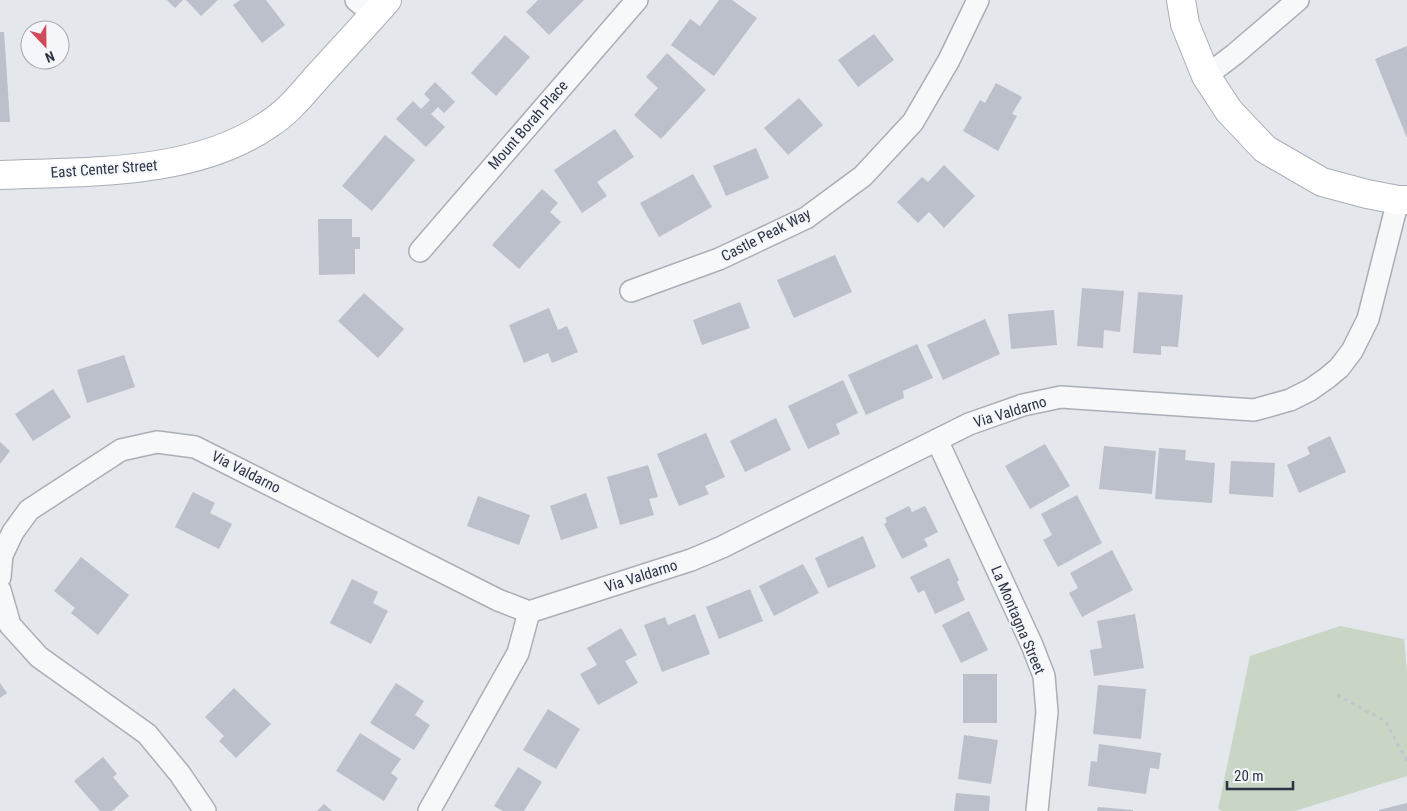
<svg xmlns="http://www.w3.org/2000/svg" width="1407" height="811" font-family="'Roboto Condensed',sans-serif">
<rect width="100%" height="100%" fill="#e4e7ec"/>
<path fill="#c9d6c5" d="M1340,626L1404,639L1407,673V776L1295,811H1222L1218,809L1250,656Z"/>
<g fill="#bbc0ca">
<path d="M167,0H183L175,8Z"/>
<path d="M186,0H218L201,16Z"/>
<path d="M240,0H266L285,25L262,43L233,5Z"/>
<path d="M538,0H584L549,35L526,12Z"/>
<path d="M719,0H732L757,18L714,76L671,45L690,19L700,26Z"/>
<path d="M0,32H4L10,122H0Z"/>
<path d="M874,34L894,60L858,87L838,60Z"/>
<path d="M505,35L530,57L496,96L471,73Z"/>
<path d="M1407,46V138L1375,59Z"/>
<path d="M667,53L706,90L661,139L634,115L658,88L646,77Z"/>
<path d="M435,82L455,102L444,113L438,107L431,114L445,127L426,147L396,119L413,101L421,109L430,100L424,94Z"/>
<path d="M996,83L1022,97L1012,114L1017,116L998,151L963,131L980,100L985,103Z"/>
<path d="M799,98L823,125L788,155L764,128Z"/>
<path d="M615,129L634,157L597,182L607,196L582,213L554,170Z"/>
<path d="M385,135L415,160L372,211L342,186Z"/>
<path d="M756,148L769,178L726,196L713,166Z"/>
<path d="M944,165L975,196L944,228L929,212L918,223L897,202L922,177L928,182Z"/>
<path d="M693,174L712,207L659,237L640,203Z"/>
<path d="M542,189L558,203L550,212L561,222L519,269L492,245Z"/>
<path d="M318,219H352V237H360V249H355V274L319,275Z"/>
<path d="M835,255L852,292L794,318L777,280Z"/>
<path d="M1082,288L1124,291L1120,332L1104,330L1103,348L1077,346Z"/>
<path d="M1138,292L1183,295L1178,347L1161,346V355L1133,353Z"/>
<path d="M364,293L404,329L378,358L338,321Z"/>
<path d="M740,302L750,328L702,345L693,320Z"/>
<path d="M549,308L558,330L567,326L578,352L552,363L548,353L524,363L509,325Z"/>
<path d="M1054,310L1057,345L1011,349L1008,314Z"/>
<path d="M985,319L1000,354L943,380L927,345Z"/>
<path d="M917,344L933,378L903,391L904,398L866,415L848,375Z"/>
<path d="M124,355L135,387L87,403L77,370Z"/>
<path d="M843,380L858,413L836,424L840,434L808,449L788,406Z"/>
<path d="M53,389L71,417L33,441L15,414Z"/>
<path d="M776,418L791,450L745,472L730,441Z"/>
<path d="M706,433L725,477L705,486L709,494L679,506L657,454Z"/>
<path d="M1330,436L1346,472L1299,493L1287,465L1310,454L1307,447Z"/>
<path d="M0,442L10,451L0,464Z"/>
<path d="M1045,444L1070,486L1030,509L1005,466Z"/>
<path d="M1104,446L1156,451L1152,494L1099,489Z"/>
<path d="M1159,448L1186,450L1185,460L1215,463L1212,503L1155,499Z"/>
<path d="M1231,461L1275,463L1273,497L1229,494Z"/>
<path d="M648,465L658,497L649,499L654,515L620,525L607,477Z"/>
<path d="M193,492L215,503L210,513L232,524L219,549L175,527Z"/>
<path d="M586,493L598,528L561,540L550,506Z"/>
<path d="M1077,495L1102,543L1058,567L1043,540L1052,535L1041,514Z"/>
<path d="M478,496L530,515L519,545L467,526Z"/>
<path d="M909,506L912,512L925,506L938,532L924,539L928,546L902,559L884,524L887,522L885,518Z"/>
<path d="M863,536L876,567L828,588L815,558Z"/>
<path d="M1112,550L1133,590L1082,617L1069,593L1078,588L1070,573Z"/>
<path d="M81,557L129,595L98,635L71,613L75,608L54,591Z"/>
<path d="M949,558L959,580L957,582L965,600L935,614L924,590L918,593L910,577Z"/>
<path d="M803,564L819,593L774,616L759,586Z"/>
<path d="M352,579L378,592L373,603L388,611L371,644L330,623Z"/>
<path d="M750,589L763,621L719,639L706,607Z"/>
<path d="M969,611L988,650L961,663L942,625Z"/>
<path d="M695,614L710,654L662,672L644,625L665,617L668,625Z"/>
<path d="M1135,614L1144,668L1094,676L1090,650L1102,648L1097,621Z"/>
<path d="M621,628L637,655L625,661L638,683L598,705L580,674L597,665L587,648Z"/>
<rect x="963" y="674" width="34" height="49"/>
<path d="M0,683L7,693L0,698Z"/>
<path d="M396,683L424,701L415,715L430,725L414,750L370,723Z"/>
<path d="M1098,685L1146,689L1141,739L1093,734Z"/>
<path d="M234,688L271,724L236,758L219,741L224,736L205,717Z"/>
<path d="M548,709L580,729L556,769L523,750Z"/>
<path d="M360,733L401,759L391,773L398,778L384,801L336,771Z"/>
<path d="M964,735L998,740L991,784L958,779Z"/>
<path d="M1099,744L1161,753L1159,769L1150,768L1146,794L1088,786L1091,761L1097,762Z"/>
<path d="M103,757L117,774L113,777L129,796L112,811H100L74,781Z"/>
<path d="M518,767L542,782L524,811H503L494,806Z"/>
<path d="M956,793L990,796L989,811H954Z"/>
<path d="M1407,803V811H1379V810Z"/>
<path d="M324,804L332,811H317Z"/>
<path d="M1098,807L1133,810V811H1097Z"/>
</g>
<g fill="none" stroke-linecap="round" stroke-linejoin="round">
<defs>
<g id="street">
<path d="M356,0L374,15"/>
<path d="M1206,76L1235,54L1298,0"/>
<path d="M420,251L637,0"/>
<path d="M631,291L719,259L806,218L863,176L913,122L949,60L978,0"/>
<path d="M937,440L1032,645L1044,676L1047,712L1037,811"/>
<path d="M0,577L2,555L13,532L29,510L121,450L157,442L195,447L498,600L529,612L691,560L722,547L969,424L1023,405L1061,397L1254,410L1290,400L1310,390L1327,378L1339,368L1352,351L1368,319L1398,200"/>
<path d="M0,590L10,625L39,657L147,734L180,774L205,811"/>
<path d="M429,811L518,653L529,612"/>
</g>
<g id="secondary">
<path d="M1181,0L1185,24L1206,76L1229,111L1265,149L1322,182L1367,194L1398,200H1407"/>
<path d="M0,175C88,171 194,176 269,124C288,112 303,93 318,76C341,51 364,26 387,0"/>
</g>
</defs>
<use href="#street" stroke="#a9aeb7" stroke-width="24"/>
<use href="#secondary" stroke="#a9aeb7" stroke-width="30"/>
<path stroke="#c2c5cb" stroke-width="3" stroke-dasharray="4 4" stroke-linecap="butt" d="M1337,695L1385,721L1407,761"/>
<use href="#street" stroke="#f7f8fa" stroke-width="21"/>
<use href="#secondary" stroke="#fff" stroke-width="28"/>
</g>
<g text-anchor="middle" stroke-width="4" stroke-linejoin="round" paint-order="stroke">
<g font-size="15" fill="#2b3445" stroke="#f4f6f9">
<text transform="translate(528 125) rotate(-49)" y="5">Mount Borah Place</text>
<text transform="translate(104 169) rotate(-4)" y="5">East Center Street</text>
<text transform="translate(766 235) rotate(-27)" y="5">Castle Peak Way</text>
<text transform="translate(1010 412) rotate(-17)" y="5">Via Valdarno</text>
<text transform="translate(246 472) rotate(27)" y="5">Via Valdarno</text>
<text transform="translate(641 576) rotate(-18)" y="5">Via Valdarno</text>
<text transform="translate(1018 620) rotate(67)" y="5">La Montagna Street</text>
</g>
</g>
<g transform="translate(45 45) rotate(158)"><circle r="24" fill="#f4f6f9" stroke="#a4a8b1"/>
<path d="M0-4L9 19L0 12L-9 19Z" fill="#d1495b"/>
<text y="-8" font-size="14" font-weight="bold" text-anchor="middle" fill="#2b3445">N</text>
</g>
<path d="M1227 781v8h66v-8" fill="none" stroke="#2b3445" stroke-width="2.5"/>
<text x="1234" y="781" font-size="15" fill="#2b3445" stroke="#f4f6f9" stroke-width="4" paint-order="stroke">20 m</text>
</svg>
